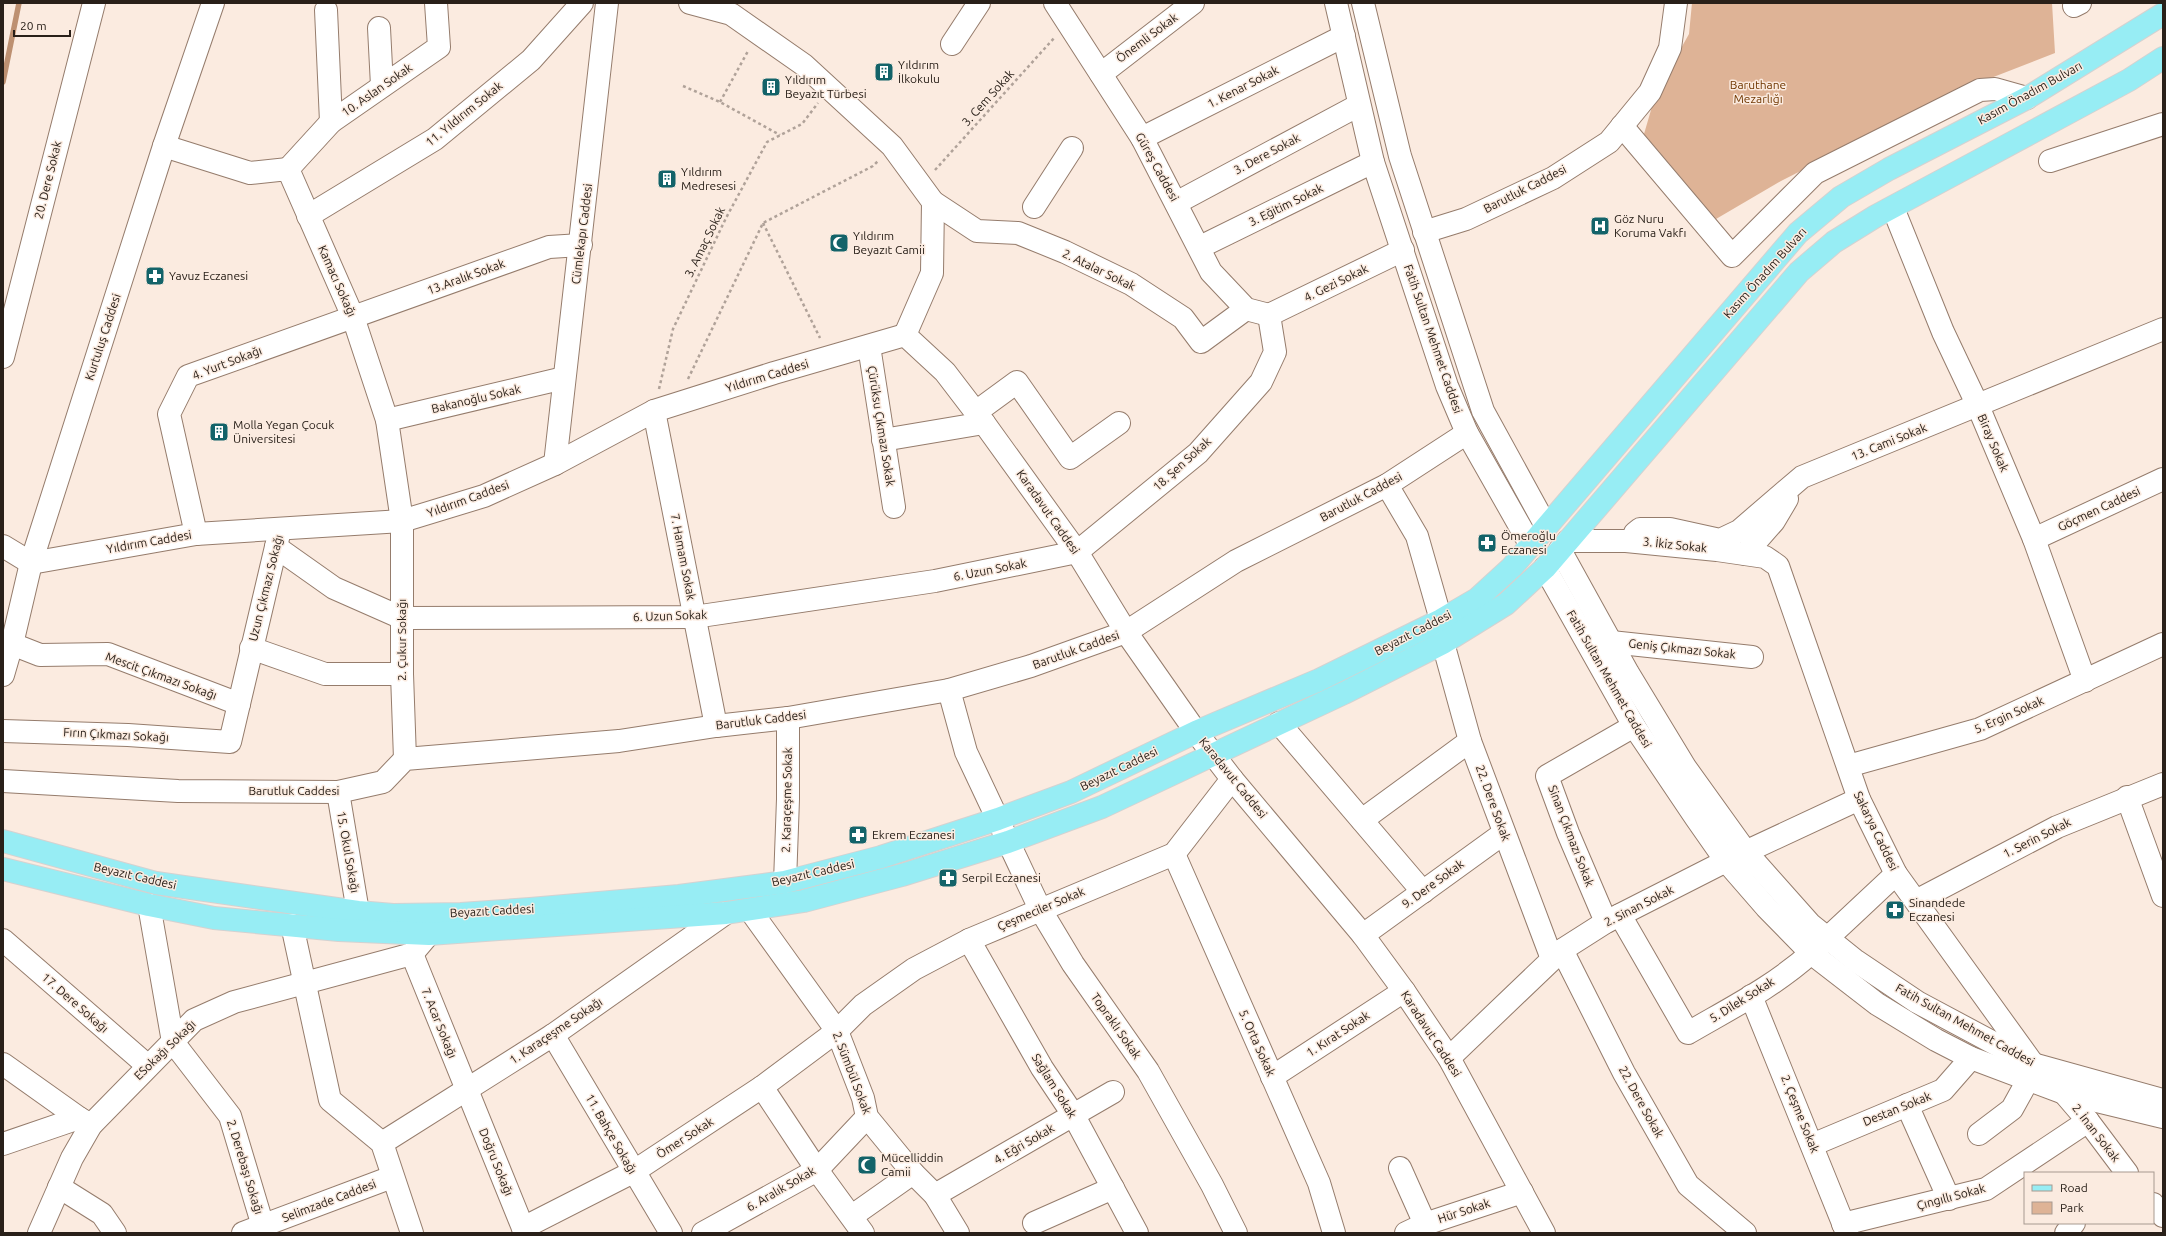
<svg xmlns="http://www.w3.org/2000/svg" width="2166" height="1236" font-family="Ubuntu,sans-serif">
<rect width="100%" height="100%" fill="#fbebe0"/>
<path fill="#deb396" d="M1692,3H2052L2055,53L1960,90L1781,181L1716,219L1644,134L1656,93L1689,34Z"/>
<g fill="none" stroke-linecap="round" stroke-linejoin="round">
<path stroke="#bd9071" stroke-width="5.5" d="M3,82L19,3"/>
<defs>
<g id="minor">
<path d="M690,3L731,14L804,65L892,146L933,202L932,273L905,335"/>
<path d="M2074,6L2080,3"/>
<path d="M326,10L331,122"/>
<path d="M379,28L382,86"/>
<path d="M952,44L979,3"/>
<path d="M1101,74L1193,3"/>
<path d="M1622,126L1732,256L1815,173L1980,90L1995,89L2027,98"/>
<path d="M1142,138L1344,36"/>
<path d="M164,146L250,173L288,169L353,317L387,420L402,521V674L405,759"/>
<path d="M2050,161L2163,124"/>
<path d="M288,169L331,122L439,47L436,3"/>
<path d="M933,202L977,231L1018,233L1065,252L1131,284L1183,318L1201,342L1246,309"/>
<path d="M1176,203L1359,105"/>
<path d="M1034,207L1072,148"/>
<path d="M1893,208L1943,332L1978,406L2034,539L2085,681"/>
<path d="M308,216L435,139L531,60L582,3"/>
<path d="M1200,247L1373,162"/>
<path d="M869,346L894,507"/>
<path d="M3,357L94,3"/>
<path d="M654,411L716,726"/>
<path d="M976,412L1017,382L1070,458L1119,423"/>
<path d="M387,420L564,378"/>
<path d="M883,440L984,423"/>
<path d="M1387,485L1417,536L1441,620"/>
<path d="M1635,533L1640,529H1670L1720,540L1739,531L1802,477L2163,329"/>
<path d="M196,534L169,414L188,376L549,247L581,245"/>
<path d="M2034,539L2163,479"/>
<path d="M1568,541H1626L1717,550L1765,557L1778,566L1859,799L1896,874L2033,1064"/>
<path d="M3,546L31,563"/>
<path d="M276,547L334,588L402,618L694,617L935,581L1077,552L1198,453L1261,382L1275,352L1269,315L1403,250"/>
<path d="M1745,554L1774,521L1787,499"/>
<path d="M1611,642L1752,657"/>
<path d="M1443,643L1470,741L1552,959"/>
<path d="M12,644L40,655L108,654L239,704"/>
<path d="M251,648L325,674H402"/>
<path d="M949,690L966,752L1040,909L1073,964L1148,1071L1212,1185L1236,1233"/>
<path d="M1279,723L1423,892"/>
<path d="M3,731L128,735L230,742L279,534"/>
<path d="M1848,766L1980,729L2163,644"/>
<path d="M338,792L358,912"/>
<path d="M2127,797L2163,896"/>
<path d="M1362,820L1470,741"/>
<path d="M1174,854L1319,1183L1334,1233"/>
<path d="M785,882L788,799V718"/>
<path d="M1916,901L2057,827L2163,784"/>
<path d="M149,905L173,1042L230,1116L265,1233"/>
<path d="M750,910L837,1031L863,1098L867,1117L913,1173L935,1195L958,1233"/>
<path d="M1620,915L1688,1033C1729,1009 1775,986 1811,953C1840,927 1868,900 1896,874"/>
<path d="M1606,922L1568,833L1547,776L1634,726"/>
<path d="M292,925L330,1100L382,1143L412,1233"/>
<path d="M1363,935L1504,833"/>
<path d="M3,940L148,1066"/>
<path d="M969,940L1042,1068L1074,1116L1137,1233"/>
<path d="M1562,950L1624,1073L1688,1185L1745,1233"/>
<path d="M412,954L525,1233"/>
<path d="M1751,996L1847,1233"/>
<path d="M553,1035L671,1233"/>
<path d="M1449,1058L1562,950L1606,922L1726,861L1859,799"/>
<path d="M3,1064L79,1118"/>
<path d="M1272,1077L1404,991"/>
<path d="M762,1087L817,1170L863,1233"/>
<path d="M2064,1093L2088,1121L2127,1173"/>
<path d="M1907,1105L1949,1199"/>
<path d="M1979,1134L2012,1109L2028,1080"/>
<path d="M382,1143L553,1035L726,913"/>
<path d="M3,1144L79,1118L91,1125"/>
<path d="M1812,1145L1943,1090L1971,1058"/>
<path d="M1400,1168L1425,1224"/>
<path d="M59,1187L102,1214L115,1233"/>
<path d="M935,1195L1113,1092"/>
<path d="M2153,1204L2163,1216"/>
<path d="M852,1216L913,1173"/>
<path d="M1034,1223L1113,1188"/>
<path d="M1843,1224L1986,1189L2088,1121"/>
<path d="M523,1228L633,1172L762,1087L837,1031L863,1005L914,969L969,940L1174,854L1232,779"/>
<path d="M39,1233L72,1158L91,1125L194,1020L234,1002L412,954L429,934"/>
<path d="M243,1233L392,1177"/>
<path d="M703,1233L817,1170L867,1117"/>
<path d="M1406,1233L1425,1224L1522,1192"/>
<path d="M2066,1233L2074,1223"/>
</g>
<path id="tertiary" d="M1055,3L1142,138L1211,272L1246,309L1269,315"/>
<g id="secondary">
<path d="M1336,3L1373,162L1447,386L1467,433L1530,544"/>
<path d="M1363,3L1400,156L1483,411L1546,526"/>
<path d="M1424,232L1466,219L1553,178L1609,142L1650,92L1670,48L1676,3"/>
<path d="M555,464L607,3"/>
<path d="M1560,550L1628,673L1685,767L1746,852L1810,924L1856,961L1917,1002L2033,1064L2163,1100"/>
<path d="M31,563L196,534L402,521L484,496L555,464L654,411L774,373L905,335L945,372L984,423L1077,552L1126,632L1196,732L1232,779L1363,935L1404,991L1449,1058L1544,1233"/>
<path d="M1545,568L1634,726L1696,818L1726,861L1766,907L1811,953L1877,1004L1936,1040L1971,1058L2064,1093L2163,1117"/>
<path d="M3,675L12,644L31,563L164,146L213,3"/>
<path d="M3,781L178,791L338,792L383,782L405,759L619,741L716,726L788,718L949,690L1031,666L1126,632L1236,561L1387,485L1467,433"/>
</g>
<g id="primary">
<path d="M3,841L156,883L358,912L393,915L461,914L530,909L679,896L785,882L881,857L998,819L1071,792L1196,732L1319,680L1441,620L1477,599L1512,567L1798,233L1841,197L1889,169L2027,98L2163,14"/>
<path d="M3,869L149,905L214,918L339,930L429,934L726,913L804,901L902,875L1008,842L1102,807L1344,693L1443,643L1506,604L1545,568L1799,272L1834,242L1876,216L2129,80L2163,58"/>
</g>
</defs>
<use href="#minor" stroke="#957c6c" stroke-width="24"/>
<use href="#tertiary" stroke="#957c6c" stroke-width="24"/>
<use href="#secondary" stroke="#957c6c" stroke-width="24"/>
<use href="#primary" stroke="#d4d2d1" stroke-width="24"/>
<g stroke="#b0a299" stroke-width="2.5" stroke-dasharray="3 3" stroke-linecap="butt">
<path d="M683,86L720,102L780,135"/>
<path d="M720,102L748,51"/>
<path d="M935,170L1055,37"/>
<path d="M763,223L820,338"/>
<path d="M688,379L763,223L873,166L878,161"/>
<path d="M659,389L673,329L726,218L767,142L802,124L818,103"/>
</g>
<use href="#minor" stroke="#fff" stroke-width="22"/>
<use href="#tertiary" stroke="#fff" stroke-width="22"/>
<use href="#secondary" stroke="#fff" stroke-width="22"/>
<use href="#primary" stroke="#97edf4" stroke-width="22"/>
</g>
<defs>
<symbol id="building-square" viewBox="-11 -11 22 22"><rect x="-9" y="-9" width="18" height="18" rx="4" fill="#136369" stroke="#fbebe0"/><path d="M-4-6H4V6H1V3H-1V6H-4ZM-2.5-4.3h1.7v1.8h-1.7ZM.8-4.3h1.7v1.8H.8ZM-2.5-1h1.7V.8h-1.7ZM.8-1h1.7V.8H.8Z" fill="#fff"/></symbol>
<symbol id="hospital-square" viewBox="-11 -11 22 22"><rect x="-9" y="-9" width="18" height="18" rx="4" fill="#136369" stroke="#fbebe0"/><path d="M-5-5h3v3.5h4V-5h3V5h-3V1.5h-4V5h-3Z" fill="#fff"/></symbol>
<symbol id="mosque-square" viewBox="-11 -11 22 22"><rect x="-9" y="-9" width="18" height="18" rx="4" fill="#136369" stroke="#fbebe0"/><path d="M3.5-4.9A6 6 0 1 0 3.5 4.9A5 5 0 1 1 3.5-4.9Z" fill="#fff"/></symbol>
<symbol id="pharmacy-square" viewBox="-11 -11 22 22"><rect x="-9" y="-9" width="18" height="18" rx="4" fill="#136369" stroke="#fbebe0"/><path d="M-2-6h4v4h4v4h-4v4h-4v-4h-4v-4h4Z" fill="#fff"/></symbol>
</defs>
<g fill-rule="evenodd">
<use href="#building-square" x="873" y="61" width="22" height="22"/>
<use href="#building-square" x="760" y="76" width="22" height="22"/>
<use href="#building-square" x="656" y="168" width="22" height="22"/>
<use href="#hospital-square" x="1589" y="215" width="22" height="22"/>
<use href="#mosque-square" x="828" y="232" width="22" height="22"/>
<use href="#pharmacy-square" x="144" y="265" width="22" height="22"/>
<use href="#building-square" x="208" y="421" width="22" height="22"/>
<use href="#pharmacy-square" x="1476" y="532" width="22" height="22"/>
<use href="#pharmacy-square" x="847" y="824" width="22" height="22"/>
<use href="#pharmacy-square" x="937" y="867" width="22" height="22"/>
<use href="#pharmacy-square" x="1884" y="899" width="22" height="22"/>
<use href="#mosque-square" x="856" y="1154" width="22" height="22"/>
</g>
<g text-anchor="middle" stroke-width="3" stroke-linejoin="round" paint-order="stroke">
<g font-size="12" fill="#292019" stroke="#fbebe0">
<text transform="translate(1147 38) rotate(-37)" y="4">Önemli Sokak</text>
<text transform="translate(1243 87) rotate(-27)" y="4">1. Kenar Sokak</text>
<text transform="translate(377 90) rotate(-35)" y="4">10. Aslan Sokak</text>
<text transform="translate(2030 93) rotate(-29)" y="4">Kasım Önadım Bulvarı</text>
<text transform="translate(988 98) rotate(-48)" y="4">3. Cem Sokak</text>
<text transform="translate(464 114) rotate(-39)" y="4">11. Yıldırım Sokak</text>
<text transform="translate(1267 154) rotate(-28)" y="4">3. Dere Sokak</text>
<text transform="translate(1157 167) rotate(61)" y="4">Güreş Caddesi</text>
<text transform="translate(48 180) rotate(-76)" y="4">20. Dere Sokak</text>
<text transform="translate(1525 189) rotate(-27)" y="4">Barutluk Caddesi</text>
<text transform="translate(1286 205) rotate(-26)" y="4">3. Eğitim Sokak</text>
<text transform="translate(582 234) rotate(-83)" y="4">Cümlekapı Caddesi</text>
<text transform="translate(705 242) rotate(-64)" y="4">3. Amaç Sokak</text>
<text transform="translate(1099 270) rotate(26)" y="4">2. Atalar Sokak</text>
<text transform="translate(1765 273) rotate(-48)" y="4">Kasım Önadım Bulvarı</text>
<text transform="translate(466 277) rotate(-20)" y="4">13.Aralık Sokak</text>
<text transform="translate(337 281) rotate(66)" y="4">Kamacı Sokağı</text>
<text transform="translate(1336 283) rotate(-26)" y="4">4. Gezi Sokak</text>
<text transform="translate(103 337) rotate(-72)" y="4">Kurtuluş Caddesi</text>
<text transform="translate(1433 339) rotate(71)" y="4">Fatih Sultan Mehmet Caddesi</text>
<text transform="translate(227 363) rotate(-21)" y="4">4. Yurt Sokağı</text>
<text transform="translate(767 376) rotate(-17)" y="4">Yıldırım Caddesi</text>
<text transform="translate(476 399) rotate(-13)" y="4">Bakanoğlu Sokak</text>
<text transform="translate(881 426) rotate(81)" y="4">Çürüksu Çıkmazı Sokak</text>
<text transform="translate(1889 442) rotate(-22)" y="4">13. Cami Sokak</text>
<text transform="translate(1993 443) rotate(67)" y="4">Biray Sokak</text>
<text transform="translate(1182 464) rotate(-42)" y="4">18. Şen Sokak</text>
<text transform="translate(1361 497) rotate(-28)" y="4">Barutluk Caddesi</text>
<text transform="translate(468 499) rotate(-20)" y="4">Yıldırım Caddesi</text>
<text transform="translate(2099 509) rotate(-25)" y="4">Göçmen Caddesi</text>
<text transform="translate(1048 512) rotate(55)" y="4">Karadavut Caddesi</text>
<text transform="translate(149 542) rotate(-10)" y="4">Yıldırım Caddesi</text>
<text transform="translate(1675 545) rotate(6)" y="4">3. İkiz Sokak</text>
<text transform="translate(683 557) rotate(79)" y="4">7. Hamam Sokak</text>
<text transform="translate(990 570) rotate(-11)" y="4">6. Uzun Sokak</text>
<text transform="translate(266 588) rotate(-76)" y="4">Uzun Çıkmazı Sokağı</text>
<text transform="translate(670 616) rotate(-2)" y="4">6. Uzun Sokak</text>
<text transform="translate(1413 633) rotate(-27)" y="4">Beyazıt Caddesi</text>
<text transform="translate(402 640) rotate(-90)" y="4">2. Çukur Sokağı</text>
<text transform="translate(1682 649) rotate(6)" y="4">Geniş Çıkmazı Sokak</text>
<text transform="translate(1076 650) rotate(-20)" y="4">Barutluk Caddesi</text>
<text transform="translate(161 676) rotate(20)" y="4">Mescit Çıkmazı Sokağı</text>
<text transform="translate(1609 679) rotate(60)" y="4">Fatih Sultan Mehmet Caddesi</text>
<text transform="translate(2009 715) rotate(-24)" y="4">5. Ergin Sokak</text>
<text transform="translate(761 720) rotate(-7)" y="4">Barutluk Caddesi</text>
<text transform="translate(116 735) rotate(3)" y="4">Fırın Çıkmazı Sokağı</text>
<text transform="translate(1119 769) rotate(-26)" y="4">Beyazıt Caddesi</text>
<text transform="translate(1233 778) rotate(51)" y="4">Karadavut Caddesi</text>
<text x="294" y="795">Barutluk Caddesi</text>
<text transform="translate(787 800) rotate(-89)" y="4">2. Karaçeşme Sokak</text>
<text transform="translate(1493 803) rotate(70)" y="4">22. Dere Sokak</text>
<text transform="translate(1876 831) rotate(64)" y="4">Sakarya Caddesi</text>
<text transform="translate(1571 836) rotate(69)" y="4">Sinan Çıkmazı Sokak</text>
<text transform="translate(2037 838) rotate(-27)" y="4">1. Serin Sokak</text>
<text transform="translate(348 852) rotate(80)" y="4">15. Okul Sokağı</text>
<text transform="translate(813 873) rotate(-13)" y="4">Beyazıt Caddesi</text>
<text transform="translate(135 876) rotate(13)" y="4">Beyazıt Caddesi</text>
<text transform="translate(1433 884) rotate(-36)" y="4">9. Dere Sokak</text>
<text transform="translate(1639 906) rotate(-27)" y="4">2. Sinan Sokak</text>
<text transform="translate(1041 909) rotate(-23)" y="4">Çeşmeciler Sokak</text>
<text transform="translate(492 911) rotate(-3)" y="4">Beyazıt Caddesi</text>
<text transform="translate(1742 1000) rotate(-32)" y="4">5. Dilek Sokak</text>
<text transform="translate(75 1003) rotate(41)" y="4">17. Dere Sokağı</text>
<text transform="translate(439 1023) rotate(68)" y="4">7. Acar Sokağı</text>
<text transform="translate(1965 1025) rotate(29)" y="4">Fatih Sultan Mehmet Caddesi</text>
<text transform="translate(1116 1026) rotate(55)" y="4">Topraklı Sokak</text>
<text transform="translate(556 1031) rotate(-34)" y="4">1. Karaçeşme Sokağı</text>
<text transform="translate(1338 1034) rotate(-33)" y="4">1. Kırat Sokak</text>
<text transform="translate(1431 1034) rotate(57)" y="4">Karadavut Caddesi</text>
<text transform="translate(1257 1043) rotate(66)" y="4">5. Orta Sokak</text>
<text transform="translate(165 1050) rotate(-44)" y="4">ESokağı Sokağı</text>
<text transform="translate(852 1073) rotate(69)" y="4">2. Sümbül Sokak</text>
<text transform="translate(1054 1086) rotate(58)" y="4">Sağlam Sokak</text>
<text transform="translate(1641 1102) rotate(61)" y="4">22. Dere Sokak</text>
<text transform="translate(1897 1109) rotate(-22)" y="4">Destan Sokak</text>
<text transform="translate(1800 1114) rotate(68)" y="4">2. Çeşme Sokak</text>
<text transform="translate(2096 1133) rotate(52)" y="4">2. İnan Sokak</text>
<text transform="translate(611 1134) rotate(60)" y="4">11. Bahçe Sokağı</text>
<text transform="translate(685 1138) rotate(-33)" y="4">Ömer Sokak</text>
<text transform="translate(1024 1144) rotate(-30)" y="4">4. Eğri Sokak</text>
<text transform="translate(496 1162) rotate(68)" y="4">Doğru Sokağı</text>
<text transform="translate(245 1167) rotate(73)" y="4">2. Derebaşı Sokağı</text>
<text transform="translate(781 1189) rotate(-30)" y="4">6. Aralık Sokak</text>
<text transform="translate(1951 1197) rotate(-15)" y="4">Çıngıllı Sokak</text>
<text transform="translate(329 1201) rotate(-21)" y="4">Selimzade Caddesi</text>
<text transform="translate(1464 1211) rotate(-18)" y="4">Hür Sokak</text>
</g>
<g font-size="12" fill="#292019" stroke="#fbebe0" text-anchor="start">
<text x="898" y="69">Yıldırım<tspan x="898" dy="14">İlkokulu</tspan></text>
<text x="785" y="84">Yıldırım<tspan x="785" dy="14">Beyazıt Türbesi</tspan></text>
<text x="681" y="176">Yıldırım<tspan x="681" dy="14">Medresesi</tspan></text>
<text x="1614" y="223">Göz Nuru<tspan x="1614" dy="14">Koruma Vakfı</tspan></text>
<text x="853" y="240">Yıldırım<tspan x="853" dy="14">Beyazıt Camii</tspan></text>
<text x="169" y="280">Yavuz Eczanesi</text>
<text x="233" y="429">Molla Yegan Çocuk<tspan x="233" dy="14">Üniversitesi</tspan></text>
<text x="1501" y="540">Ömeroğlu<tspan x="1501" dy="14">Eczanesi</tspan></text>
<text x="872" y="839">Ekrem Eczanesi</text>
<text x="962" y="882">Serpil Eczanesi</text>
<text x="1909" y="907">Sinandede<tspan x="1909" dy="14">Eczanesi</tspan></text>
<text x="881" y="1162">Mücelliddin<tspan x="881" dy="14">Camii</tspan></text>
</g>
<g font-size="12" fill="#703700" stroke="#fbebe0">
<text x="1758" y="89">Baruthane<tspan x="1758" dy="14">Mezarlığı</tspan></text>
</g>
</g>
<rect width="2166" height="1236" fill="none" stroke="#292019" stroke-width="8"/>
<rect x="2024" y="1172" width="130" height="52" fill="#fbebe0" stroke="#a79a90"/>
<rect x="2032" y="1185" width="20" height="6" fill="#97edf4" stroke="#a79a90"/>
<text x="2060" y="1192" font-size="12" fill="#292019">Road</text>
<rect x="2032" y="1202" width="20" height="12" fill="#deb396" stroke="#a79a90"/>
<text x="2060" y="1212" font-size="12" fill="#292019">Park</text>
<path d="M14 30v6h56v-6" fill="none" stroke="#292019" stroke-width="2"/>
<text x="20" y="30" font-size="12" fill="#292019" stroke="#fbebe0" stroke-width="3" paint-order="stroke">20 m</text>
</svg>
